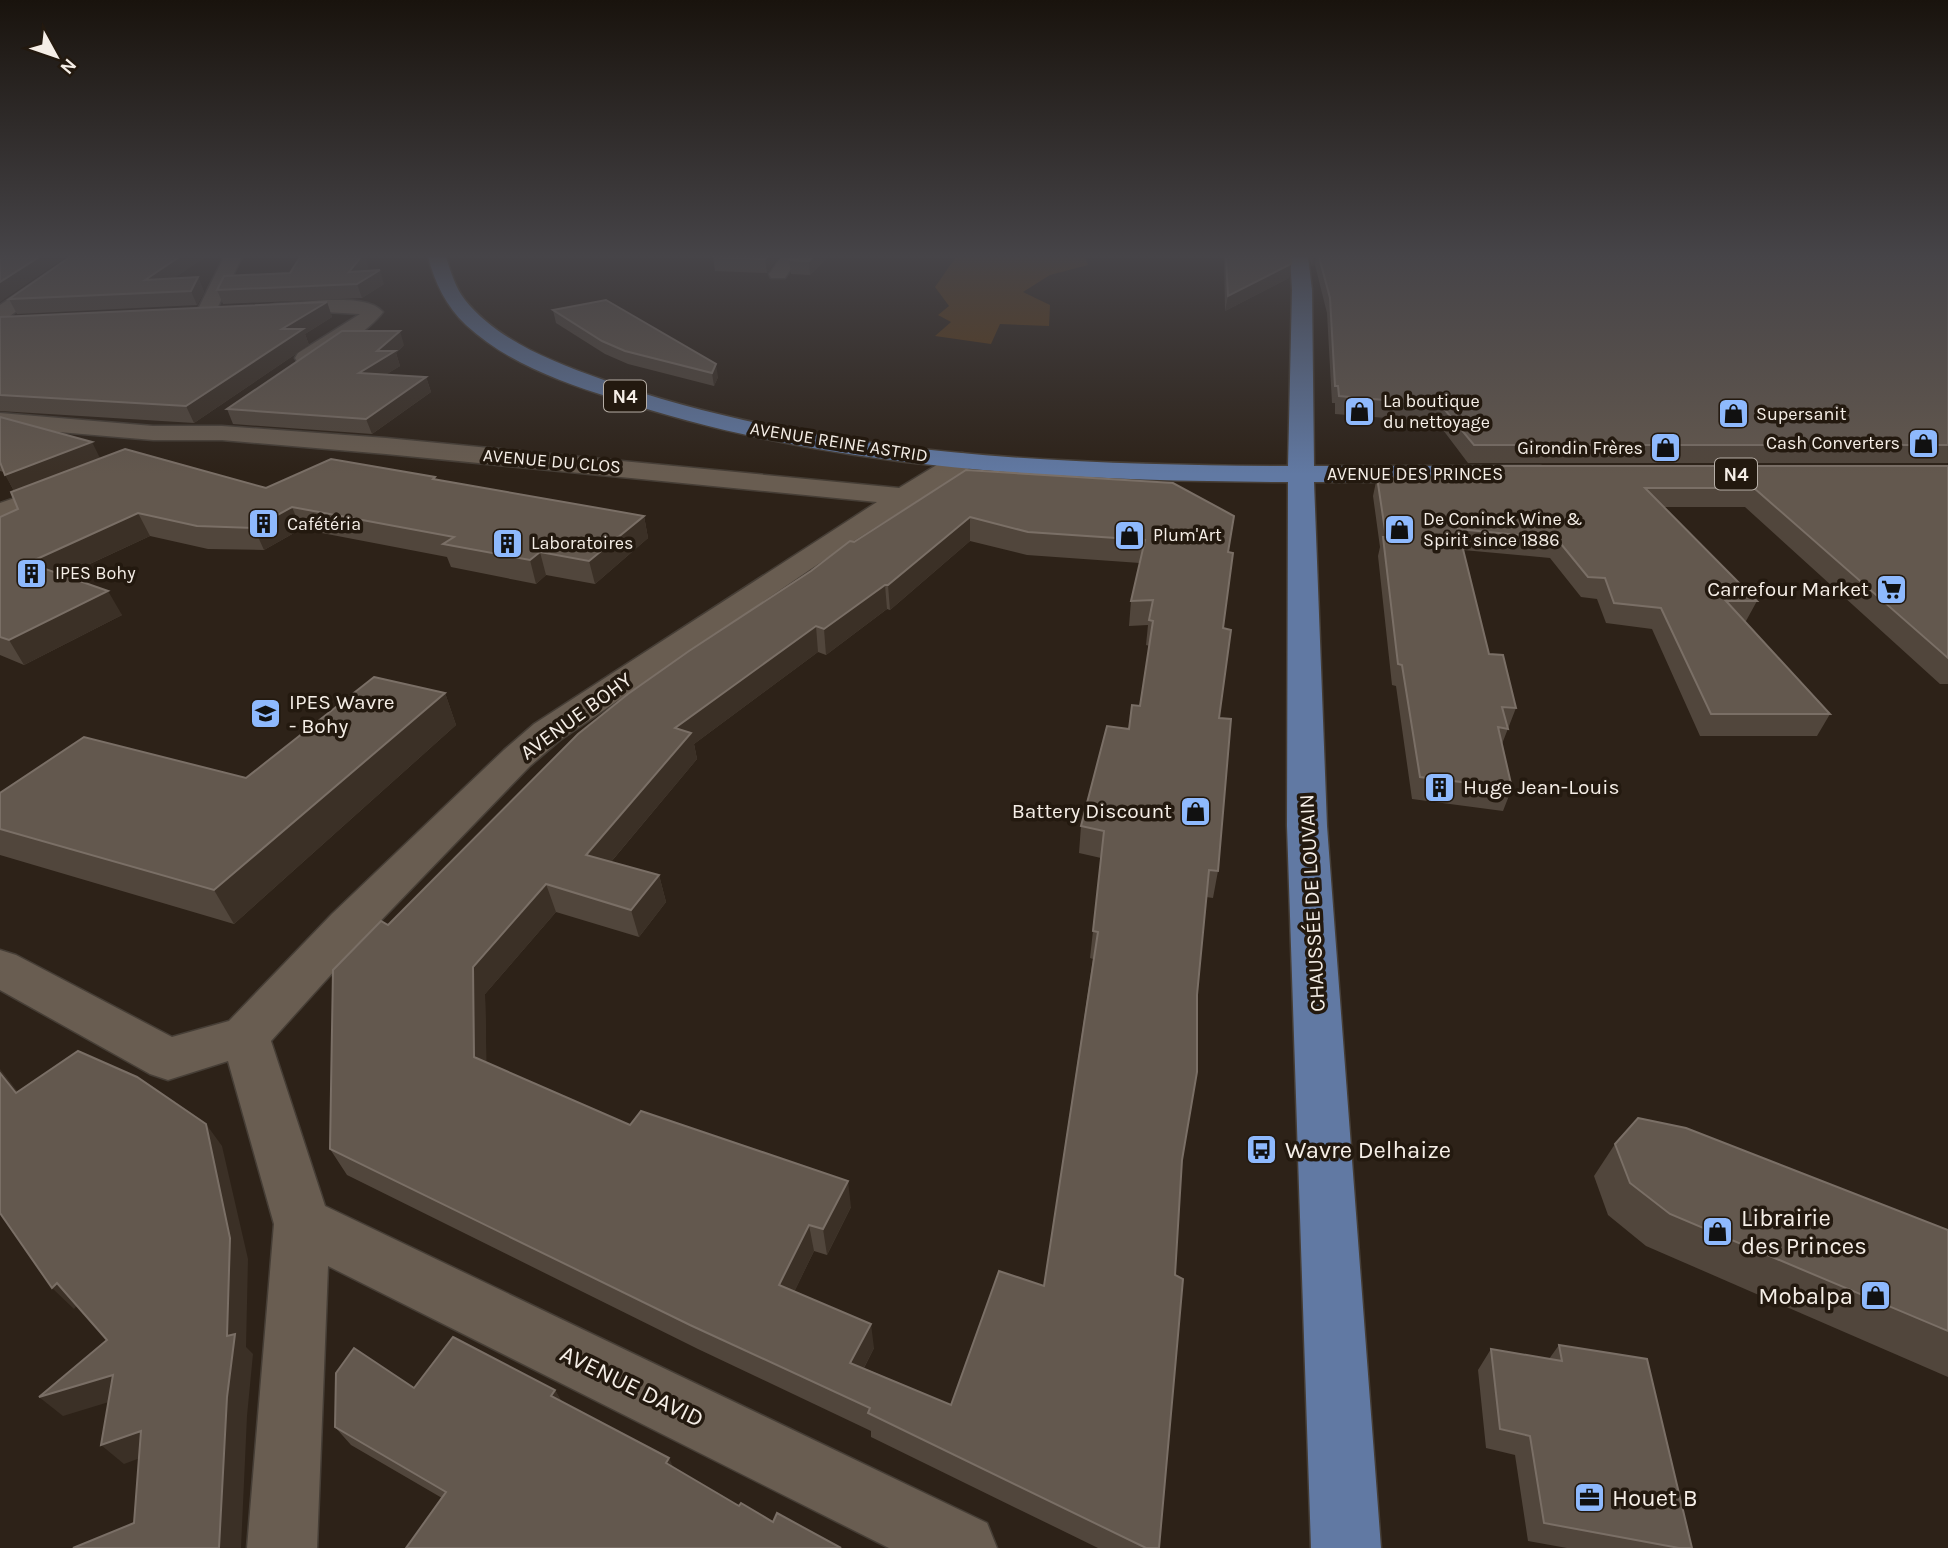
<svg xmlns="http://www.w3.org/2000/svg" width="1948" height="1548" font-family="Karla,sans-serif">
<rect width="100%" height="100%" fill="#2d2218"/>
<path fill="#5e3a11" d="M956,257H1085L1088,265L1050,275L1023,292L1050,305L1049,326L1000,324L991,344L935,336L951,322L938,315L949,306L935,287Z"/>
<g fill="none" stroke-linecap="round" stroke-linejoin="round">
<defs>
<g id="minor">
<path d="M71,257H92L7,318L0,320V305Z"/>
<path d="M224,257H242L213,317H199L196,313Z"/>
<path d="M781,257H799L785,278H771L769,274Z"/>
<path d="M325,300C342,300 371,298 383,312C371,329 318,368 298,363L295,358L298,353L360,314L325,312L275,316L268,314L265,310L268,306L275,304Z"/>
<path d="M0,413L153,426H222L386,438L899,488L953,455L962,453L971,455L975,461L971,467L830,556L560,740L530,766L364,938L271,1041L325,1206L987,1523L997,1548H889L328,1266L317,1548H247L274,1224L228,1061L168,1080L150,1074L0,990V950L16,955L172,1037L229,1021L332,914L504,750L534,724L877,502L386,454L222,440H153L0,427Z"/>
<path d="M67,480L77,482L81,488L77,494L0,521V503Z"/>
</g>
<path id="major" d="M428,257H446C451,272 455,287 465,300C498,341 553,362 601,379C814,456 1063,465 1288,466L1292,290L1290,257H1308L1312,290L1314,466H1540L1549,468L1553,474L1549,480L1540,482H1314L1327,826L1381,1548H1311L1287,826L1288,482C1062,481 828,470 612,398C561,382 506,362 466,325C446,306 435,283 428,257Z"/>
</defs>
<use href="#minor" stroke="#463e36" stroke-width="3"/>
<use href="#major" stroke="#463e36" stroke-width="3"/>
<use href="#minor" fill="#695d51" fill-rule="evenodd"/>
<use href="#major" fill="#6179a3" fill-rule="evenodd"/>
</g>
<g fill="#51463c" fill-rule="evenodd">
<path d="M70,257H205L174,278L198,277L204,292L197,305L17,314L9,299Z"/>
<path d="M713,257H778L767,273L715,271Z"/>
<path d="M792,257H828L810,275L791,274L789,260Z"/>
<path d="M1224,257H1291L1289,278L1225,311Z"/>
<path d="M1309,257H1948V463H1468L1437,422L1335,414V403H1332L1327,313L1315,265L1312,266Z"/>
<path d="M366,261L368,267L365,271L384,284L362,298L223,304L217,290L290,273Z"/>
<path d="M606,300L718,377L714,386L628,364L605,354L556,323L553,310Z"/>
<path d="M327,302L332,317L305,334L309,345L194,423L0,411V317Z"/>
<path d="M404,345L396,353L400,366L385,375L426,377L431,392L372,434L233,424L227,409Z"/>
<path d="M0,417L100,459L266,488L435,477L436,480L644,516L648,538L595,584L546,575L536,584L451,567L447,557L301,529L264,550L208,549L150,536L64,576L122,615L24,665L0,655V517L18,509L14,491L4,472L0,471Z"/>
<path d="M1490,466H1948V684H1940L1745,507H1664L1757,601L1746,621H1744L1830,714L1817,736H1700L1652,629L1606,623L1597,599L1581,597L1550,558L1463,550L1489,654L1516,708L1502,744L1512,788L1503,811L1412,799L1396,686L1392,685L1378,556L1380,547L1373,496L1377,477L1487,478Z"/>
<path d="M966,470L1228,552L1223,628L1219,718L1218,871L1213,898L1206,897L1182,1160L1159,1548H1098L871,1437V1431L698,1349L347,1175L330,1149L388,925L811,571L854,542ZM970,541L1027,555L1140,563L1131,601L1129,626L1148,625L1146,645L1150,646L1140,706L1081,826L1079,853L1101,858L1090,958L1093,959L1044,1286L951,1405L864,1368L874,1348L794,1292L814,1251L827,1255L851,1207L630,1125L486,1062L485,994L556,912L639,937L666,902L659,875L611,862L697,759L694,744L818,652L826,655L887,609L890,610Z"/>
<path d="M445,693L456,725L234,924L0,855V793L246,778Z"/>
<path d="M1615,1144L1948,1230V1377L1646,1246L1608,1215L1594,1176Z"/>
<path d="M1559,1345L1692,1548H1567L1528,1541L1515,1455L1486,1448L1478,1370L1491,1349L1549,1359Z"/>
<path d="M414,1388L555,1390L561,1401L739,1506L773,1522L841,1548L442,1498L351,1445L335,1427Z"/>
</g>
<g fill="#3b3026">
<path d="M39,257H66L0,302V282Z"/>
<path d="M179,257H205L154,292L145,280Z"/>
<path d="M359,257H369L366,261L368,267L355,284L349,272Z"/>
<path d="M767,257H778L767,273L765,259Z"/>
<path d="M813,257H828L810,275L809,261Z"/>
<path d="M1313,257H1316L1315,265L1312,266Z"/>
<path d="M1291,264L1289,278L1225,311L1228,296Z"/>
<path d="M380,270L384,284L362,298L357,284Z"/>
<path d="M198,277L204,292L197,305L191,291Z"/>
<path d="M327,302L332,317L305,334L309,345L194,423L186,406L282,329Z"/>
<path d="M400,331L404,345L396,353L400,366L364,388L359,373L377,351Z"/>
<path d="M716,364L718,377L714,386L712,373Z"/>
<path d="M426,377L431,392L372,434L366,419Z"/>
<path d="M92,442L101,460L16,494L5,475Z"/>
<path d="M292,507L301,529L264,550L254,528Z"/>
<path d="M138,513L150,536L42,586L28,563Z"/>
<path d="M644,516L648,538L595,584L589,561Z"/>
<path d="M970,517V541L890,610L888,585Z"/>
<path d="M540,552L546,575L536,584L530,560Z"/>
<path d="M885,585L887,609L826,655L824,629Z"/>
<path d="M108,591L122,615L24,665L9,640Z"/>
<path d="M816,626L818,652L694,744L697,759L594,882L586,855L675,728Z"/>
<path d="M445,693L456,725L234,924L214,890Z"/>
<path d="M659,875L666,902L639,937L631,910Z"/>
<path d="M546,884L556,912L485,994L487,1084L474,1057L473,967Z"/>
<path d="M0,1069L36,1115L16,1093L0,1073Z"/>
<path d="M206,1124L222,1146L248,1259L246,1347L253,1354L247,1416L241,1548H219L227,1336Z"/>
<path d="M848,1181L851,1207L827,1255L823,1229Z"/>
<path d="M809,1225L814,1251L785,1311L779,1285Z"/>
<path d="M57,1283L79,1303L74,1309L52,1288Z"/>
<path d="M871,1324L874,1348L854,1387L850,1363Z"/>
<path d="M113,1375L135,1394L63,1416L39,1397Z"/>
<path d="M555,1390L566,1409L551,1396Z"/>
<path d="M141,1431L164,1449L124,1464L101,1445Z"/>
<path d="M669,1458L677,1475L666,1463Z"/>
</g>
<g fill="#63584e" stroke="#7a6f66" stroke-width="2" fill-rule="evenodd">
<path d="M0,257H39L0,282Z"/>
<path d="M70,257H179L145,280L198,277L191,291L9,299Z"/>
<path d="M300,257H361L349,272L380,270L357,284L217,290L224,276L290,273Z"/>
<path d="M713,257H767L765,259Z"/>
<path d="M792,257H813L809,261L789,260Z"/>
<path d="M1226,257H1291V264L1228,296Z"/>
<path d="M1319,257H1948V445H1474L1441,405L1339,396L1338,386H1335L1330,298Z"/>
<path d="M606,300L716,364L712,373L625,351L602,341L553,310Z"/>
<path d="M327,302L282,329H303L186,406L0,395V317Z"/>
<path d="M342,331H400L377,351H395L359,373L426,377L366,419L227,409Z"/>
<path d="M0,417L92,442L5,475L0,462Z"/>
<path d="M125,449L266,488L331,459L435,477L433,479L644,516L589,561L540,552L530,560L443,544L454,537L292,507L254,528L197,526L138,513L28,563L108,591L9,640L0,637V517L18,509L11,492Z"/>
<path d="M1490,466H1948V658L1754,488H1645L1757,601H1726L1830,714H1711L1661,608L1614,603L1605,578L1588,577L1557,539L1458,529L1489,654L1503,655L1516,708L1502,707L1508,729L1498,727L1512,788L1420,777L1402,665L1398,664L1383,537H1386L1377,477L1499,478Z"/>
<path d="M966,470L1173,483L1234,516L1228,552L1233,553L1223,628L1231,630L1219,718L1231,719L1218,871L1209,870L1197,995V1072L1182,1160L1175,1275L1183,1279L1159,1548H1146L868,1413L870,1408L690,1325L330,1149L333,970L381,921L388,925L578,734L628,694L689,651L811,571L850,541L854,542ZM970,517L1028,532L1145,540L1131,601L1153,600L1149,620L1153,621L1140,706L1132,705L1129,729L1107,726L1081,826L1104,831L1093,931L1098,932L1044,1286L999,1271L951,1405L850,1363L871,1324L779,1285L809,1225L823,1229L848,1181L641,1111L630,1125L474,1057L473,967L546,884L631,910L659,875L586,855L691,733L675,728L816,626L824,629L885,585H888Z"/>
<path d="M374,677L445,693L214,890L0,829V793L84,737L246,778Z"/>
<path d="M78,1051L137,1077L206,1124L230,1238L227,1336L235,1334L227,1397L219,1548H73L134,1523L141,1431L101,1445L113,1375L39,1397L107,1340L57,1283L52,1288L0,1213V1073L16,1093Z"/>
<path d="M1638,1118L1686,1128L1948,1230V1331L1670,1214L1630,1183L1615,1144Z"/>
<path d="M453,1337L555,1390L551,1396L669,1458L666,1463L739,1506L741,1503L773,1522L777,1513L841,1548H406L446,1492L335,1427L336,1373L354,1348L414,1388Z"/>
<path d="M1559,1345L1647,1359L1692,1548H1679L1544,1523L1530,1436L1500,1429L1491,1349L1562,1361Z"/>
</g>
<linearGradient id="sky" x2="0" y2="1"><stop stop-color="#19130d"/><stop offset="0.54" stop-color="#464448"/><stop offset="1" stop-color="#464448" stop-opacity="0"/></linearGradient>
<rect width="1948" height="474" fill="url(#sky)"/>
<defs>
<symbol id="shop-square" viewBox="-11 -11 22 22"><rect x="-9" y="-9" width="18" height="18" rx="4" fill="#8eb9fd" stroke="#23190f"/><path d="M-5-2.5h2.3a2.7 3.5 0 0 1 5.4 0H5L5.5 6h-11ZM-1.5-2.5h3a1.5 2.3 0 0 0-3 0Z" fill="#111"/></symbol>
<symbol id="building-square" viewBox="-11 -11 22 22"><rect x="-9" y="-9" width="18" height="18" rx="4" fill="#8eb9fd" stroke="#23190f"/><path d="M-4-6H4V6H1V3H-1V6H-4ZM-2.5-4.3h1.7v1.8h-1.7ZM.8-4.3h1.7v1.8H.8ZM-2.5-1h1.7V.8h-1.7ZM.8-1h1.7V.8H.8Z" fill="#111"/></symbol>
<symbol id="supermarket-square" viewBox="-11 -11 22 22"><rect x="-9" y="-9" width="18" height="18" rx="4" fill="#8eb9fd" stroke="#23190f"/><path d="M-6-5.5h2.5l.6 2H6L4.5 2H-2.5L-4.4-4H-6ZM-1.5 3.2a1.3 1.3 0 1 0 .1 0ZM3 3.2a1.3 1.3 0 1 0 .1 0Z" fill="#111"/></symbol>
<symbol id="school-square" viewBox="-11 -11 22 22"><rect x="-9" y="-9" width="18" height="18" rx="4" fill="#8eb9fd" stroke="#23190f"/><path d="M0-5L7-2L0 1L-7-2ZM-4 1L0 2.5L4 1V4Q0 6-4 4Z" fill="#111"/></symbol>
<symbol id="bus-square" viewBox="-11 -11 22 22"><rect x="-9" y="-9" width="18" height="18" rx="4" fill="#8eb9fd" stroke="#23190f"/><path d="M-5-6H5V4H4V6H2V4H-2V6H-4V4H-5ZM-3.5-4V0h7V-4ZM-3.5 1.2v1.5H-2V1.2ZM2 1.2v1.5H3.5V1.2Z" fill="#111"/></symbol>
<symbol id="office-square" viewBox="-11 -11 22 22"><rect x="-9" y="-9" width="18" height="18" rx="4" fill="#8eb9fd" stroke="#23190f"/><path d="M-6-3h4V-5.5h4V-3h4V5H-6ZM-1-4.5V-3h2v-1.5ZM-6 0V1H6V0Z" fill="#111"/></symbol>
</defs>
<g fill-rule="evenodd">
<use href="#shop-square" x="1342" y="394" width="35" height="35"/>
<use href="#shop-square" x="1716" y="396" width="35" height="35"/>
<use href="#shop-square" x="1906" y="426" width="35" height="35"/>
<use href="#shop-square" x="1648" y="430" width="35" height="35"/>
<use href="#building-square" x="246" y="506" width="35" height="35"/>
<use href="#shop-square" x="1382" y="512" width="35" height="35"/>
<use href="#shop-square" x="1112" y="518" width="35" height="35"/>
<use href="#building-square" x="490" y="526" width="35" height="35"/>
<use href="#building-square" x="14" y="556" width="35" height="35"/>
<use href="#supermarket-square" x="1874" y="572" width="35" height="35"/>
<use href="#school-square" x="248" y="696" width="35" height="35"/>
<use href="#building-square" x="1422" y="770" width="35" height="35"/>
<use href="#shop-square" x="1178" y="794" width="35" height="35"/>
<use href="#bus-square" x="1244" y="1132" width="35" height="35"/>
<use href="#shop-square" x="1700" y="1214" width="35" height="35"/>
<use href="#shop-square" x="1858" y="1278" width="35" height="35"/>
<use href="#office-square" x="1572" y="1480" width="35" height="35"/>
</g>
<g text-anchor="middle" stroke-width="7" stroke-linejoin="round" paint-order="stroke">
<g font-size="18" fill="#f5eee7" stroke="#23190f" text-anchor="start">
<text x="1383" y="407">La boutique<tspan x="1383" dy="21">du nettoyage</tspan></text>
<text x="1756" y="420">Supersanit</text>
<text x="1900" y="449" text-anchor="end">Cash Converters</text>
<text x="1643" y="454" text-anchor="end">Girondin Frères</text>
<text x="1423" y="525">De Coninck Wine &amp;<tspan x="1423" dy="21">Spirit since 1886</tspan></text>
<text x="287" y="530">Cafétéria</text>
<text x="1153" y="541">Plum'Art</text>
<text x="531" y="549">Laboratoires</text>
<text x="55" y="579">IPES Bohy</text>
</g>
<g font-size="18" fill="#f5eee7" stroke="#23190f">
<text transform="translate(839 442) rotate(9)" y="6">AVENUE REINE ASTRID</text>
<text transform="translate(552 461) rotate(5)" y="6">AVENUE DU CLOS</text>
<text x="1415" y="480">AVENUE DES PRINCES</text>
</g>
<g fill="#23190f" stroke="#b6aea6" stroke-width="2">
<rect x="604" y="380.5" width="42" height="31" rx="5"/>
<rect x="1715" y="458.5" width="42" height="31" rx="5"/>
</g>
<g font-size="19" font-weight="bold" fill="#f5eee7">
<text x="625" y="403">N4</text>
<text x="1736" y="481">N4</text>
</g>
<g font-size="21" fill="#f5eee7" stroke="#23190f" text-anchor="end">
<text x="1869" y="596">Carrefour Market</text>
<text x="289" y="709" text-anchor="start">IPES Wavre<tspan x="289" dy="24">- Bohy</tspan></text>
<text x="1463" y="794" text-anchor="start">Huge Jean-Louis</text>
<text x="1172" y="818">Battery Discount</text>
</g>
<g font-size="21" fill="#f5eee7" stroke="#23190f">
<text transform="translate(576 716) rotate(-36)" y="7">AVENUE BOHY</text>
<text transform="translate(1312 903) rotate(-93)" y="7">CHAUSSÉE DE LOUVAIN</text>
</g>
<g font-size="24" fill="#f5eee7" stroke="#23190f" text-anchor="start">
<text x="1285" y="1158">Wavre Delhaize</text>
<text x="1741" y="1226">Librairie<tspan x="1741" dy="28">des Princes</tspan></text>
<text x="1853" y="1304" text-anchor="end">Mobalpa</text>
<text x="1612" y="1506">Houet B</text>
</g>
<g font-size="24" fill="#f5eee7" stroke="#23190f">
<text transform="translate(632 1386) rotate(26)" y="8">AVENUE DAVID</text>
</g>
</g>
<g transform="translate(56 56) rotate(130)" stroke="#23190f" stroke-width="5" paint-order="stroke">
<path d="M0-5L12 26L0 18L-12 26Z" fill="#f5eee7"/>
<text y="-10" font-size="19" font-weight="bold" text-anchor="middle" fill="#f5eee7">N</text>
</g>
</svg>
